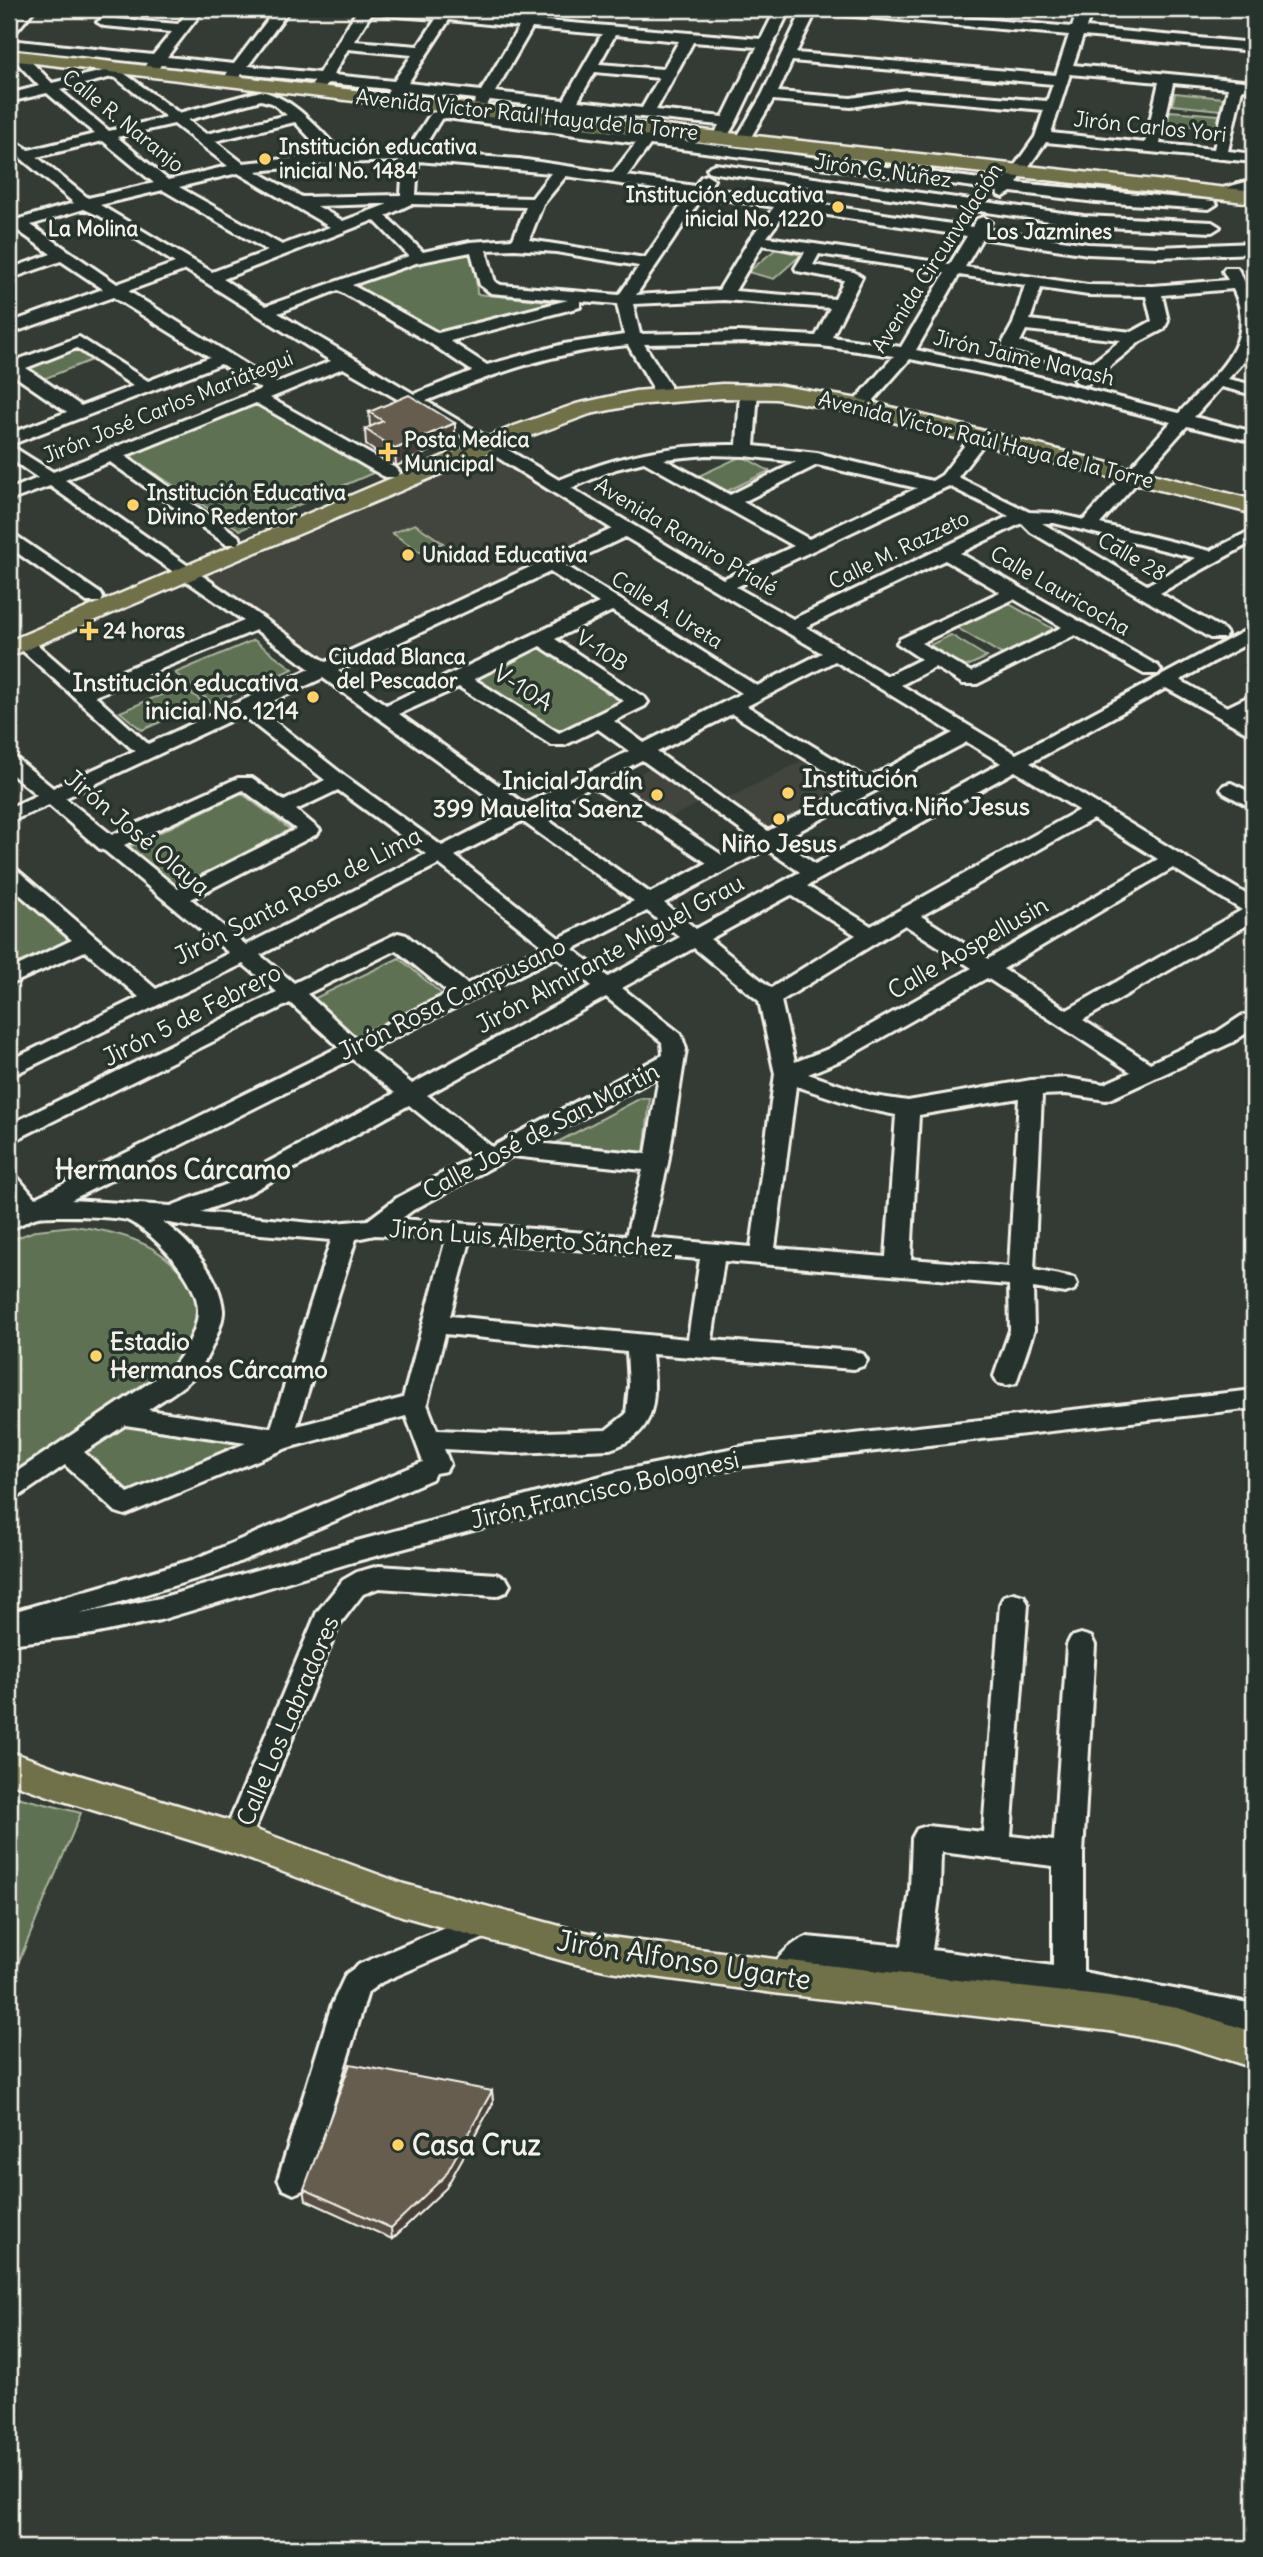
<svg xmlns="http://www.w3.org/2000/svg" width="1263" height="2557" font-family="Delius,sans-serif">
<rect width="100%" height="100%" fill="#333b34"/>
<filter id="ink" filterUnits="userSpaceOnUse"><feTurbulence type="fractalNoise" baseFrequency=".0143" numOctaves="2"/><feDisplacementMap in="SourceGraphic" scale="14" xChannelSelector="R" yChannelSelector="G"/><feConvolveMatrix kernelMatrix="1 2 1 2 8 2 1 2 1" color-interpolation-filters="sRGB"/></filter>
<g filter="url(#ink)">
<g fill="#42453c">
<path d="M490,456L610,531L323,667L199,580Z"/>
<path d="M809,757L853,785L767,830L723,801Z"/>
<path d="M650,768L701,802L663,822L612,788Z"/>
</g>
<g fill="#5f7153" stroke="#aab19e" stroke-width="2">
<path d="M1175,93L1223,98L1220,110L1172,105Z"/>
<path d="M1170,111L1219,115L1217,128L1167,124Z"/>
<path d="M776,249L801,255L774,279L748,272Z"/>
<path d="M472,254L475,255L477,294L568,303L446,338L357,288L361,284L428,261Z"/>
<path d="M73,347L94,359L41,380L21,368Z"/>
<path d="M256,400L373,473L240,530L125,453Z"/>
<path d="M742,456L769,471L721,494L694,478Z"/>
<path d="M415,524L443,543L420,552L392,533Z"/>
<path d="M1004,601L1055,630L1003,655L956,627Z"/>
<path d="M951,635L987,657L965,667L930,645Z"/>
<path d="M254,640L293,669L212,703L175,673Z"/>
<path d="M542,645L626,700L557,733L474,677Z"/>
<path d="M182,686L204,703L142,730L120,712Z"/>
<path d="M241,793L295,833L174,896L119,852Z"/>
<path d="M21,896L74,943L9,975V902Z"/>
<path d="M399,958L449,1000L364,1041L352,1038L309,1001Z"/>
<path d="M641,1098H650L644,1154L636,1157L552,1145Z"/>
<path d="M73,1226C116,1231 160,1242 186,1279C198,1297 204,1319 194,1340C179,1371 140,1390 114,1409C79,1434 44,1459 9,1484V1241L37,1230Z"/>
<path d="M125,1425L253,1446L132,1496L81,1456Z"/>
<path d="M9,1795L81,1813L9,1985Z"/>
</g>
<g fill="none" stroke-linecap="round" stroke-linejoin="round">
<defs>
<g id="minor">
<path d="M21,9H35L14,34L9,35V23Z"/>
<path d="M190,9H204L167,57L234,64L276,9H290L248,66L319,73L358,9H410L523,19L529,9H538L541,12L536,20L761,39L776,9H790L736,122L726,139L721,140L714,136L719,125L573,110L568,118L563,119L556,115L560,108L490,100L485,108L480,109L473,105L476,99L402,91L396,100L391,101L384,97L389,89L328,83L322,91L317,92L310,88L314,81L242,74L236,81L231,82L224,78L228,72L161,65L155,72L150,73L143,69L147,63L9,48V40L153,55L172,32L104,26L97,22L104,18L178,24ZM371,14L436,19L418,46L354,41ZM449,20L519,27L481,91L408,83ZM532,28L602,34L564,100L495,92ZM615,35L679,41L663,69L599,64ZM693,42L757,47L723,117L656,110ZM348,49L412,55L394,81L333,75ZM595,72L659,78L642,108L578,101Z"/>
<path d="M803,9H866L1072,27L1078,9H1092L1086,28L1254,43V51L1083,36L1073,65L1254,82V90L1242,89L1228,151L1254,154V162L1046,142L1017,183L1214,201L1217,204L1209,209L1096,202L1011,192L1003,197L998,195L997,190L650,145L627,176L695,186L701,177L706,175L714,180L708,188L972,227L977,219L983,217L991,222L987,229L1088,244L1159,247L1254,243V253L1159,257L1088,254L982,238L965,267L1088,285L1153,286L1228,280L1223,271L1225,268H1237C1250,288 1263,323 1252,347C1247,360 1237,369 1228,379L1254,385V395L1221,387L1194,417L1254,432V442L1187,426L1100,524L1210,551L1254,529V541L1160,593L1224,630L1227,634L1224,638H1210L1031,532L1022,523L960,553L1158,666L1161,670L1158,674H1144L1075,635L977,684H963L935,667L901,685L1016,754L1254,626V640L1180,680L1227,707L1254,694V708L1242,715L1254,722V736L1166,688L1030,763L1254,899V921L1083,1020L1150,1063L1217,1032L1243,1015L1254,1014V1028L1233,1042L1114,1097L1106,1100L1066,1094L1042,1095L1034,1270L1074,1278L1077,1284L1074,1290L1065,1293L1033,1288L1034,1330L1016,1383L1007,1385L998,1383L994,1376L1010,1330L1009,1285L724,1261L712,1340L854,1351L863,1354L867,1360L863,1366L854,1369L652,1354C656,1397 659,1434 610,1449L515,1453L444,1449L450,1464L446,1471L435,1473L432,1479L209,1575L80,1614L160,1598L353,1542L624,1470L744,1446L1254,1390V1408L744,1466L624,1490L353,1562L160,1620L93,1634L9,1644V1613L192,1560L423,1462L406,1416L287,1448L125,1515L116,1512L65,1465L18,1497L9,1500V1477L171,1368C183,1357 198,1329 198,1311C199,1281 155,1234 129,1221C119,1216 51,1215 38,1217C28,1219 19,1227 9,1229V1211L16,1207L9,1198V1175L17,1177L35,1198L339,1047L290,1003L9,1143V1125L277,992L243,964L9,1077V1061L139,997L85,951L9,985V970L72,940L9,885V868L16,869L156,989L229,953L105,851L100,849L49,805L9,822V808L37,795L9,772V756L16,758L53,788L136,750L131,748L14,643L17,639H31L85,686L244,621L50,486L9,501V490L38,478L9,458V434L67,412L9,372V363L79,337L148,381L210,357L113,297L9,334V323L103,289L61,261L9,279V269L51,254L17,230L9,232V222L74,203L9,148V137L29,150L95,134L47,93L9,102V94L39,86L12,57L14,54H24L52,83L112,69L121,71L179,113L261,91C296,99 318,129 342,153L406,152L431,113L446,110L1003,182L1035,137L1044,110L906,98L851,107L773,100L748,142H738L736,139L762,95ZM816,12L821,13L1069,35L1056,75L796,53ZM792,61L1053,84L1047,101L906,90L851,98L778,92ZM1070,74L1159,82L1145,143L1051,133ZM112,77L116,78L166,117L109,131L60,90ZM1173,83L1228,88L1214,149L1160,144ZM261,100L272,103L287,115L206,134L188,120ZM446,118L636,143L613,173L519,159L421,152L441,119ZM295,122L326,155L243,163L215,141ZM174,124L228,166L168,180L117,137ZM103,141L154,183L88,198L37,157ZM403,161L401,195L302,197L256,171L338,163ZM418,161L551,173L532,198L416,195ZM238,173L330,227L282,245L179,187ZM566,176L689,194L645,258L529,240L543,204ZM163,190L268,251L212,272L100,205ZM703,196L774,207L749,240L719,290L636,295ZM378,204H388L343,221L317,206ZM411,204L526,207L513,239L470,242L423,252L386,216ZM84,209L100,216L175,263L117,284L31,225ZM788,209L967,236L950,264L767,237ZM374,220L409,256L266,306L223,279ZM762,245L805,252L795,268L797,271L844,280L835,299L735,291ZM515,249L556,252L639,266L619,295L501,285L495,282L486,250ZM471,252L480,285L491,293L568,300L438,333L352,285L416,263ZM819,254L945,273L901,347L832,337L862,277L854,272L813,265ZM186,270L331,361L276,383L128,291ZM959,275L1025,285L1013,324L1002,344L1004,348L1084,370L1074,380L1082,385L1088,384L1141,341L1164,329L1168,321L1162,295L1233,289C1260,344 1212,376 1179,413L1039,377L916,350ZM1041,288L1088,295L1146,296L1152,321L1132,332L1030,320ZM338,290L430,343L472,371L414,394L278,313ZM724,300L830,308L816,336L738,332L640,334L633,304ZM580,301L617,304L624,335L564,344L487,365L450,341L580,307ZM1026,330L1121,340L1093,362L1020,342ZM755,342L821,346L894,356L850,406L859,411L865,410L910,359L985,374L1171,422L1084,520L1054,513L1029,512L958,477L989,437L980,432L974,433L942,475L932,481L817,453L754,446L758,391L749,386L740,391L737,445C670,444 620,455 559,480L426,401C492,374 557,351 628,345L652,386V395L661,400L670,395V386L644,344ZM77,348L133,386L81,406L26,368ZM221,364L261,389L53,472L10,445ZM343,368L471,441L612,529L326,662L65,480L110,462L226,544H238L241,540L238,536L125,456L256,403L385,477H397L400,473L397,469L270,398ZM707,455L745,456L796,462L730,495L664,459ZM644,462L794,546L723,579L571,488L616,469ZM817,465L917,488L809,539L743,502ZM949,486L1009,516L793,619L736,587ZM1042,523H1054L1196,558L1147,585ZM625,537L822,653L757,686L565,565ZM945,560L1000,592L900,639L897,643L921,659L887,676L806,627ZM550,572L599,603L386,705L338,671ZM1014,599L1062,627L971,672L921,643ZM612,611L742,693L644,743L614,721L645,706L648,702L645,698L555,639ZM256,630L310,669L148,744L95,696ZM540,646L624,701L559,733L474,679ZM835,661L953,733L867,779L747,706ZM323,678L509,812L442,846L346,777L258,708ZM459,687L551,745H565L598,729L629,751L525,804L399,714ZM732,714L852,787L768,831L657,752ZM242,715L325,780L284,801L252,778H238L112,835L65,798ZM967,742L1001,763L815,864L782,840ZM642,760L753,839L722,855L607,778ZM1015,771L1079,810L871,926L807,886ZM592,786L707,863L650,893L538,813ZM243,790L296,829L178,889L124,845ZM338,790L426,854L246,945L191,899L317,834L320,830L296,810ZM1093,819L1158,859L988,959L921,916ZM522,821L634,901L559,938L455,856ZM766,849L800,872L696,929L664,903ZM439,864L543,946L467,984L406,935L398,933L294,983L260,955ZM1173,868L1242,910L1067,1010L1003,969ZM791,895L856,935L771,988L710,939ZM647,911L680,937L608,977L573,949ZM905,925L972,968L828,1049L795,1062L781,1001ZM694,948L759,1001L775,1074L751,1247L650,1238L668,1163L686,1049L681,1034L622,988ZM396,950L449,993L356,1039L307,994ZM556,957L592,986L412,1084L370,1050ZM987,978L1131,1072L1104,1084L1066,1078L1031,1080L908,1101L873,1096L808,1074L844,1059ZM606,997L662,1042L663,1055L492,1147L427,1095ZM352,1059L395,1093L230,1183L171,1206L71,1200ZM659,1076L646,1154L536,1143ZM796,1086L862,1108L896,1115L886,1257L775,1248ZM1019,1098L1009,1267L911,1259L919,1115ZM409,1105L473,1157L397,1198L368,1220L322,1224L201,1212L246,1195ZM512,1156L643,1170L626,1236L401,1219L413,1210ZM163,1222L204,1229L331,1240L271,1428L148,1410C163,1399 183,1389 196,1374C206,1363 224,1324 223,1310C220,1275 189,1241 163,1222ZM375,1235L446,1239L403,1398L297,1426L356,1239ZM470,1241L700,1259L688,1339L450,1316ZM445,1334L627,1352L629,1385L626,1414L606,1430L515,1433L437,1430L427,1404ZM125,1425L246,1443L128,1493L84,1452Z"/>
<path d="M1241,9H1254V13L1243,12Z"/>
<path d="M715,164L1084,216L1212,222L1220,227L1212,232L1084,226L710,172L707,169L710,166Z"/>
<path d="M1254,180V190L1220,198L1212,193L1215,190Z"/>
<path d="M9,534L15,535L101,594L103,598L101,602H87L9,547Z"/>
<path d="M1231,783L1254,794V809L1224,793L1221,789L1224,785Z"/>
<path d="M379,1566L496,1574L506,1578L510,1585L506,1592L496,1596L379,1588L363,1594L339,1625L247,1848L237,1851L227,1848L222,1839L317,1612L343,1580L357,1572Z"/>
<path d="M1014,1593L1024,1596L1028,1604L1011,1836L1054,1841L1067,1645L1071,1637L1081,1634L1091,1637L1095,1645L1083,1854V1972L1254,2004V2032L1034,1990L813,1964C800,1978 792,1994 770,1986L766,1977C774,1961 790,1943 807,1937L902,1946L910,1890L912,1838L917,1829L927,1826L983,1832L1000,1604L1004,1596ZM941,1852L1053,1866V1966L932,1950L940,1890Z"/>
<path d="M487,1910L498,1914L502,1923L498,1932L382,1982L368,1992L310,2179L305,2189L294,2194L283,2189L278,2179L332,2004L346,1974L360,1964Z"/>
</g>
<g id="major">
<path d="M9,50L639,123L1254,191V203L639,135L9,60Z"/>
<path d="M722,384L776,385L859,399L1254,500V514L858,413L776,399L722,398L635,405L590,414L530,436L9,657V641L514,426L576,404L635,391Z"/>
<path d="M9,1751L62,1770L237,1823L404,1884L571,1929L610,1937L781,1960L1109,1997L1178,2008L1254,2032V2068L1178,2044L1109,2031L781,1994L610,1971L571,1963L402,1916L232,1853L57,1799L9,1782Z"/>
</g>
</defs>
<use href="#minor" stroke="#f4f1e8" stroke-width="6"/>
<use href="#major" stroke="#f4f1e8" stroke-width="5"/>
<use href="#minor" fill="#26332d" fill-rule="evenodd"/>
<use href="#major" fill="#70704a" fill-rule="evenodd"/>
</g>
<g fill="#585045" stroke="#f4f1e8" stroke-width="2">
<path d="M369,412L455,440L396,466L366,445L365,429L370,427Z"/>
<path d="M492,2091L493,2103L446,2188L392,2239L306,2200L304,2189Z"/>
</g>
<g fill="#474138" stroke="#f4f1e8" stroke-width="2">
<path d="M455,423V440L396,466L395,449Z"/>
<path d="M492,2091L493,2103L446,2188L392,2239L391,2228Z"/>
</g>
<g fill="#665d50" stroke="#f4f1e8" stroke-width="2">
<path d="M409,395L455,423L395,449L365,429L383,421L369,412Z"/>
<path d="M350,2064L492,2091L445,2176L391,2228L304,2189Z"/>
</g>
</g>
<g fill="#ffd166" stroke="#26332d" stroke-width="2.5">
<circle cx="265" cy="159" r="7"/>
<circle cx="838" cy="207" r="7"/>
<path d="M384.5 441.5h7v7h7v7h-7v7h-7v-7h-7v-7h7z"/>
<circle cx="133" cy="505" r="7"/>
<circle cx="408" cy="555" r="7"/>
<path d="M85.5 620.5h7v7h7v7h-7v7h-7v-7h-7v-7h7z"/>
<circle cx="313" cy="697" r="7"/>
<circle cx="788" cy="793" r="7"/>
<circle cx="657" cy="795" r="7"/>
<circle cx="779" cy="819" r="7"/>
<circle cx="96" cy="1356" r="7"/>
<circle cx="398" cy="2145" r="7"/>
</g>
<g text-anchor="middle" stroke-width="7" stroke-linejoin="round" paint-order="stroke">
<g font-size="21" fill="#f4f1e8" stroke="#26332d">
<text transform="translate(527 115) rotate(6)" y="7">Avenida Víctor Raúl Haya de la Torre</text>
<text transform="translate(123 121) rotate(39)" y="7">Calle R. Naranjo</text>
<text transform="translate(1150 127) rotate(6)" y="7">Jirón Carlos Yori</text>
<text transform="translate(883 171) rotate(8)" y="7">Jirón G. Núñez</text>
<text transform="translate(937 258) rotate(-57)" y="7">Avenida Circunvalación</text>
<text transform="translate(1024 358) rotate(13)" y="7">Jirón Jaime Navash</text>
<text transform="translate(168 407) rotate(-22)" y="7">Jirón José Carlos Mariátegui</text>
<text transform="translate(986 440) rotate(14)" y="7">Avenida Víctor Raúl Haya de la Torre</text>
<text transform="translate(686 537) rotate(31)" y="7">Avenida Ramiro Prialé</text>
<text transform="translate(899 550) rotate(-26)" y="7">Calle M. Razzeto</text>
<text transform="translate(1132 557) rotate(30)" y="7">Calle 28</text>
<text transform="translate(1060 591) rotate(30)" y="7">Calle Lauricocha</text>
<text transform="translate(667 610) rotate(32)" y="7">Calle A. Ureta</text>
<text transform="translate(602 651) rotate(33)" y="7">V-10B</text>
</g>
<g font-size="21" font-weight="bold" fill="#f4f1e8" stroke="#26332d" text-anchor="start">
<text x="279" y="154">Institución educativa<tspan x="279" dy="24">inicial No. 1484</tspan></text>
<text x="824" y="202" text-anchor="end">Institución educativa<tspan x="824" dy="24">inicial No. 1220</tspan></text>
<text x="404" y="447">Posta Medica<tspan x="404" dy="24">Municipal</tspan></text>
<text x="147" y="500">Institución Educativa<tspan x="147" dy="24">Divino Redentor</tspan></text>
<text x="422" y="562">Unidad Educativa</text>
<text x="103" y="638">24 horas</text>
</g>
<g font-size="21" font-weight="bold" fill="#f4f1e8" stroke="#26332d">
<text x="93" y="236">La Molina</text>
<text x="1049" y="239">Los Jazmines</text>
<text x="397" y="664">Ciudad Blanca<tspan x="397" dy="24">del Pescador</tspan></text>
</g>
<g font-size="24" font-weight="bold" fill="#f4f1e8" stroke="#26332d" text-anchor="end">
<text x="299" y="691">Institución educativa<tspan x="299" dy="28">inicial No. 1214</tspan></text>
<text x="802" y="787" text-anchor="start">Institución<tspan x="802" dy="28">Educativa Niño Jesus</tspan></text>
<text x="643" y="789">Inicial Jardín<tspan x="643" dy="28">399 Mauelita Saenz</tspan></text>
<text x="779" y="852" text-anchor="middle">Niño Jesus</text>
<text x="110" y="1350" text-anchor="start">Estadio<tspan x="110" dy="28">Hermanos Cárcamo</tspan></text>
</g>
<g font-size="24" fill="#f4f1e8" stroke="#26332d">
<text transform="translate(523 688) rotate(32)" y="8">V-10A</text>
<text transform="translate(137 833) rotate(40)" y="8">Jirón José Olaya</text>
<text transform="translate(298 896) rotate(-27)" y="8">Jirón Santa Rosa de Lima</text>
<text transform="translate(968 948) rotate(-30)" y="8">Calle Aospellusin</text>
<text transform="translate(610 954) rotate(-29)" y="8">Jirón Almirante Miguel Grau</text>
<text transform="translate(452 999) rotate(-26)" y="8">Jirón Rosa Campusano</text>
<text transform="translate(192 1015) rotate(-27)" y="8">Jirón 5 de Febrero</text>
<text transform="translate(541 1131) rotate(-28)" y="8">Calle José de San Martín</text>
<text transform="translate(531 1239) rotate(4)" y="8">Jirón Luis Alberto Sánchez</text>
<text transform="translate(605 1490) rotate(-13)" y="8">Jirón Francisco Bolognesi</text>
<text transform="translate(288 1721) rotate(-67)" y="8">Calle Los Labradores</text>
</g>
<g font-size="26" font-weight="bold" fill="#f4f1e8" stroke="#26332d">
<text x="173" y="1179">Hermanos Cárcamo</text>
</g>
<g font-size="28" fill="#f4f1e8" stroke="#26332d">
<text transform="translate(684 1960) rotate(9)" y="10">Jirón Alfonso Ugarte</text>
</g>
<g font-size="28" font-weight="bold" fill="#f4f1e8" stroke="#26332d" text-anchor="start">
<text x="412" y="2155">Casa Cruz</text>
</g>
</g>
<rect width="1263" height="2557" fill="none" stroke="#26332d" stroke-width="35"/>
<rect x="18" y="18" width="1228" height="2522" fill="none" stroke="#f4f1e8" stroke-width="2.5" filter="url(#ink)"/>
</svg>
